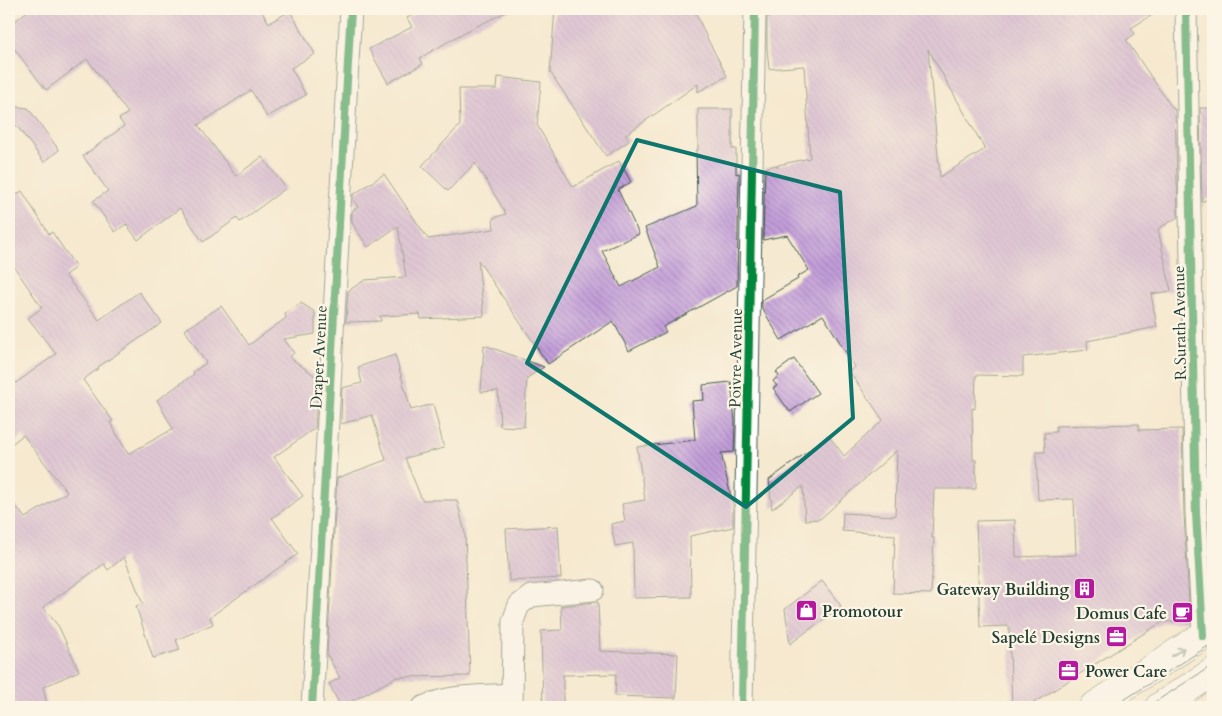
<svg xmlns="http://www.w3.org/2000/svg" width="1222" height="716" font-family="Cardo,serif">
<defs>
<pattern id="building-back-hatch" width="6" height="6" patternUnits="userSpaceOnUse" patternTransform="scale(1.25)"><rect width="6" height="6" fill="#c39dda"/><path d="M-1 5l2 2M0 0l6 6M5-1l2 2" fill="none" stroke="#9e81b2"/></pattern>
</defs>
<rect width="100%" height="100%" fill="#fcf5e5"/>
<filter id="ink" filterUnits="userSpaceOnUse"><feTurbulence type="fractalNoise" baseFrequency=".02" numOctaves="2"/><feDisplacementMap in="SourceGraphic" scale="10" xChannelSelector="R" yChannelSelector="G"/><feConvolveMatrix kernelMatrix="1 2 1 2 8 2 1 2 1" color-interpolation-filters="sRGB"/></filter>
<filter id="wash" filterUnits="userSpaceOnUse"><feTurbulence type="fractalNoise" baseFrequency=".0096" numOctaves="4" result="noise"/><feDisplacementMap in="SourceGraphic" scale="20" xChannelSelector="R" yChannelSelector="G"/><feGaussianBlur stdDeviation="1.12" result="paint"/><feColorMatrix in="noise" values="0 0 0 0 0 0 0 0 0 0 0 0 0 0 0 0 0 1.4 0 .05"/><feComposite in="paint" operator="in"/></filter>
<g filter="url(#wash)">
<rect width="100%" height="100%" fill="#f5e9d0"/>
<g id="blocks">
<g fill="url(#building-back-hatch)" fill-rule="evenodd">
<path d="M30,9H260L269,23L290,11L315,54L291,68L306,95L267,117L251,90L198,125L236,176L262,157L286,188L240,222L237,218L203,242L180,208L138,240L126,224L115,232L93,201L108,191L83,156L124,126L119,119L128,113L87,59L46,90L9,42V26Z"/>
<path d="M424,9H512L463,33L420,58L423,64L388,83L369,49L412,27L407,18Z"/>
<path d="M555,9H598L600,12L648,13L646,9H694L707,38L727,76L698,92V84L625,135L629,141L606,156L550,72Z"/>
<path d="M857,9H1162L1131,28L1135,34L1126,40L1173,109H1175L1178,217L1158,229L1171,291L1151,294L1157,327L1087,341L1088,350L1023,357V376L976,375L975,409L972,408L973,460H976V489H934L932,538H934L931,594L893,593L895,535L842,531L843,513L895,516L897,450L820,519L805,520L803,486L772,509L769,480L829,436L844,456L883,420L849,371L855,367L823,315L781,340L762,308V300L798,279L797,277L809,270L787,235L763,240L765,168L776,165L778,168V165L810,158L804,66L769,69L767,48V17ZM928,49L985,149L940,177Z"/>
<path d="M498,77L541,82L537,125L573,187L619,161L631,182L618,190L639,234L602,251L621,287L660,267L645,228L697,206L696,150H698V109H732V149H736V174L739,173L737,286L663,327L666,332L629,351L613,321L548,364L478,260L484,316L421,319L420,314L380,316L381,321L346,322L348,291L365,280L406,277L398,226L368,247L352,223V211L358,207L353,199V195L384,174L428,239L494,229L493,218L506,214L482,173L481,174L475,163L448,191L422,166L460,125L459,89H497Z"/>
<path d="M9,106L28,108L59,150L44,162L17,126L9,125Z"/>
<path d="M1200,108H1213V196L1202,202Z"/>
<path d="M22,191L49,234L52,232L76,267L65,275L99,320L139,292L162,323L98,367L99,368L83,380L113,421L110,422L128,454L173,429L157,400L194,374L193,372L206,363L185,330L221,306L249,345L286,318L285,314L301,303L315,312V334L284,339L294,353L289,357L318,378L315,428L274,457L303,496L272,518L298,554L210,617L213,624L176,640L180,650L153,658L136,606L143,604L124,557L108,570L104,564L43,607L59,627L79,671L43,687L47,704L32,707H9V497L25,518L67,492L23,435L9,446V388L56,354L28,318L42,308L9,259V199Z"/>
<path d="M484,345L544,367L527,378L524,427L500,426L498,391L481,392Z"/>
<path d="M395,355L411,410L433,404L444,448L405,458L422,500H457L465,533L470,676L397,677L341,707L329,684L340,678L327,654L337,478L386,460L372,415L341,424L342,388L362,383L358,367Z"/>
<path d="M794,359L818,393L790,412L773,388L777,386L773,381L779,376L776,372Z"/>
<path d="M731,382L735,422L734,452L721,453L733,506V527L690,536L691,597L634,598L633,543L615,546L611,524L625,521L622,504L645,500L637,447L695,440L692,401L704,400L703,385Z"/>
<path d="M1139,424V430L1182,429L1184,514L1190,621L1162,622L1027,707H1012L1009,626L980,627L976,521L1015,520L1016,557L1076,555L1074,499L1038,500L1036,452H1045L1044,433L1056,432V426Z"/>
<path d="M1207,433H1213V538H1210Z"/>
<path d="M558,526L561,578L509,581L506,529Z"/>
<path d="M822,581L841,606L790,644L785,609Z"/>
<path d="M598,602L600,651L678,654L676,698L615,696L616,674L563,675V707H543L541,631L562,630L561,606Z"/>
</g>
</g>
</g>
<g filter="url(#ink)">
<use href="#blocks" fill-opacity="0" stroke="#3f574b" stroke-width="1"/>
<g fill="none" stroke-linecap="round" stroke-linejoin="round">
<defs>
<g id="street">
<path d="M1186,9L1196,513L1203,636"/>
<path d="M312,707L351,9"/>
<path d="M423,707C451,694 482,696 512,694"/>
<path d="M512,707L513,621L519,605L531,596L593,590"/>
<path d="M742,707L755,9"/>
</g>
<g id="primary">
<path d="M1093,707L1213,629"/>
<path d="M1159,707L1213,672"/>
</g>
</defs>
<use href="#street" stroke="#3f574b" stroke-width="23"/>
<use href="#primary" stroke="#3f574b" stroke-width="29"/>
<use href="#street" stroke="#fff" stroke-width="21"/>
<use href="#primary" stroke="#fff" stroke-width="28"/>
<g stroke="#1f3d34" stroke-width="1">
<path d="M1113,707L1213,643"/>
<path d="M1147,707L1213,665"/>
</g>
<defs>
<g id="cycleway">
<path d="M1186,9L1196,513L1203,636"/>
<path d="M312,707L351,9"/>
<path d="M742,707L755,9"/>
</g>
</defs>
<use href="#cycleway" stroke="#fcf5e5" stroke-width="11"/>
<use href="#cycleway" stroke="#00873e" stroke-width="8"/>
</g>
<defs><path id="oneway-shaft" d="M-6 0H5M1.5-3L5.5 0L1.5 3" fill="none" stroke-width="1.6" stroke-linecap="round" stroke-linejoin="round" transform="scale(1.25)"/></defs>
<use stroke="#8f9e9a" href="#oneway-shaft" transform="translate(1178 652) rotate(-33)"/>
</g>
<path d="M0 0H1222V716H0ZM637,140L840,192L853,418L746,507L527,363Z" fill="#f5e9d0" fill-opacity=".55" fill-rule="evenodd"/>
<path fill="none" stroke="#0f766e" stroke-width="4" stroke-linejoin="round" d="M637,140L840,192L853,418L746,507L527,363Z"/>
<defs>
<symbol id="building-square" viewBox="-11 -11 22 22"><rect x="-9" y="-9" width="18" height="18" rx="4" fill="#b5179e" stroke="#fcf5e5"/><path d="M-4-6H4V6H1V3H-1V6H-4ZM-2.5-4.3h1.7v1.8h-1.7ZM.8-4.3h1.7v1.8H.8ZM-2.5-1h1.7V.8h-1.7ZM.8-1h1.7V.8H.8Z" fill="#fff"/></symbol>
<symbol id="shop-square" viewBox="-11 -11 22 22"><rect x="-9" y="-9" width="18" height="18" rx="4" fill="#b5179e" stroke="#fcf5e5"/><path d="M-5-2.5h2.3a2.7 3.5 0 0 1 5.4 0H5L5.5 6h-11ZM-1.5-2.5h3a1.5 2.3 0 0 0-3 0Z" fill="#fff"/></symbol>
<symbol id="cafe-square" viewBox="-11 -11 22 22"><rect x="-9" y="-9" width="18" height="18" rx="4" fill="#b5179e" stroke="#fcf5e5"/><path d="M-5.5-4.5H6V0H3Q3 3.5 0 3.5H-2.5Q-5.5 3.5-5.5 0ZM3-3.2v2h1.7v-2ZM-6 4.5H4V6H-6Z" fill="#fff"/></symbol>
<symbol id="office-square" viewBox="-11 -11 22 22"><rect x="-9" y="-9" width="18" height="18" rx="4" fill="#b5179e" stroke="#fcf5e5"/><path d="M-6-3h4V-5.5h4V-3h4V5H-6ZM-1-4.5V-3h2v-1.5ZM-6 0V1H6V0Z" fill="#fff"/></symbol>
</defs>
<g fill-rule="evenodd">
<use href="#building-square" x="1072" y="576" width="25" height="25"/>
<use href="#shop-square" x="794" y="598" width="25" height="25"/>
<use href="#cafe-square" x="1170" y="600" width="25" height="25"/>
<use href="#office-square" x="1104" y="624" width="25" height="25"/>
<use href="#office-square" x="1056" y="658" width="25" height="25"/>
</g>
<g text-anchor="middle" stroke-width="4.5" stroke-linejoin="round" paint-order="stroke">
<g font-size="16" fill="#1f3d34" stroke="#fcf5e5">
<text transform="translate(1179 323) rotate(-91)" y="6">R.Surath Avenue</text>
<text transform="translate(318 357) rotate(-87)" y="6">Draper Avenue</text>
<text transform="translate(735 358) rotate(-89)" y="6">Poivre Avenue</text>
</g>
<g font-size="16" font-weight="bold" fill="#1f3d34" stroke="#fcf5e5" text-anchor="end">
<text x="1069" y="595">Gateway Building</text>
<text x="822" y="617" text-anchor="start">Promotour</text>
<text x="1167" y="619">Domus Cafe</text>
<text x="1100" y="643">Sapelé Designs</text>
<text x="1085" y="677" text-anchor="start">Power Care</text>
</g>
</g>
<rect width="1222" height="716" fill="none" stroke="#fcf5e5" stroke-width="30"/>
</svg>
